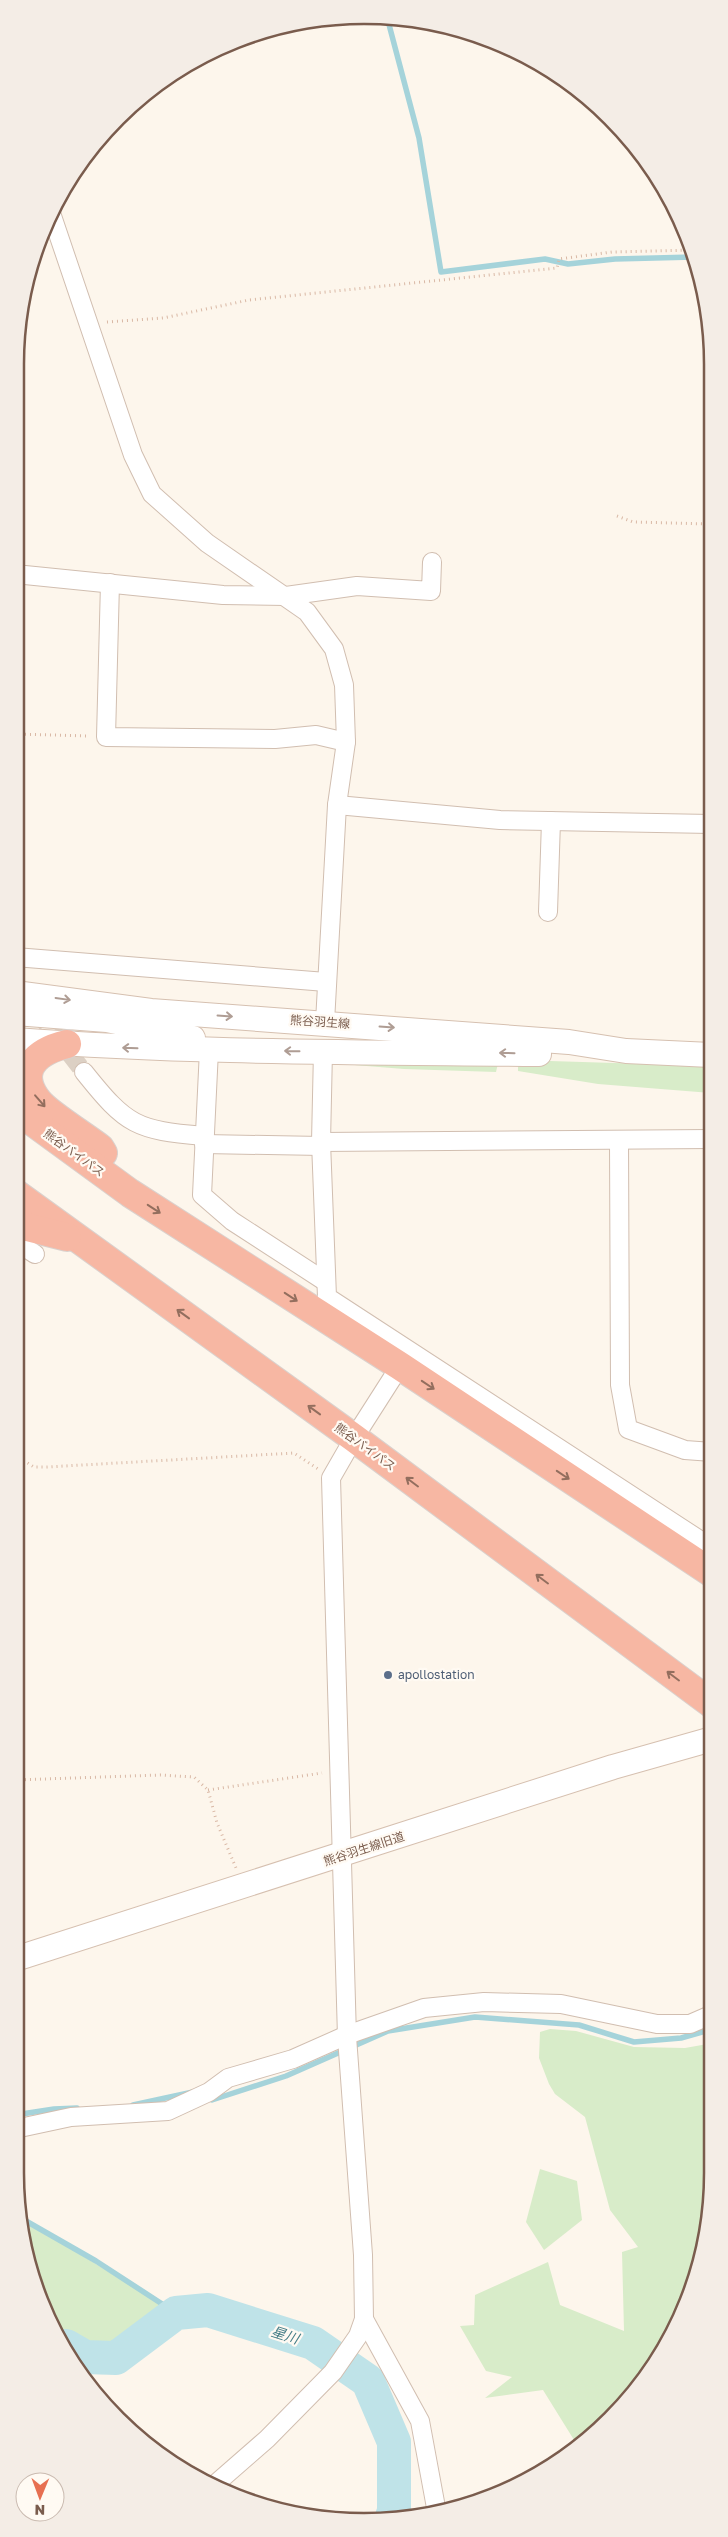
<svg xmlns="http://www.w3.org/2000/svg" width="728" height="2537" font-family="'Golos Text','Noto Sans JP',sans-serif">
<rect width="100%" height="100%" fill="#fdf6ec"/>
<g fill="#d8ecc9">
<path d="M499,1059L496,1072L404,1069L329,1063Z"/>
<path d="M518,1060L711,1066V1093L598,1084L518,1071Z"/>
<path d="M550,2029L576,2031L634,2047L685,2048L713,2043V2173L706,2241L666,2348L626,2403L579,2448L543,2390L485,2398L512,2377L486,2371L460,2326L474,2325L475,2295L548,2262L560,2305L624,2331L622,2252L638,2247L610,2210L585,2117L555,2094L549,2084L539,2058L540,2032Z"/>
<path d="M540,2169L577,2181L582,2220L544,2250L526,2222Z"/>
<path d="M19,2217L176,2313L116,2358L85,2357L66,2346L41,2306L22,2241Z"/>
</g>
<g fill="none" stroke-linecap="round" stroke-linejoin="round">
<g stroke="#a5d3da" stroke-width="5.5">
<path d="M387,17L419,138L441,272L545,259L568,264L615,259L694,257"/>
<path d="M211,2097L212,2100L286,2076L388,2031L475,2017L579,2025L634,2042L681,2038L713,2029"/>
<path d="M133,2105L193,2092"/>
<path d="M15,2115L54,2109L77,2108"/>
<path d="M19,2217L96,2261L176,2313"/>
</g>
<path stroke="#bfe3e8" stroke-width="34" d="M66,2346L85,2357L116,2358L176,2313L208,2310L313,2343L368,2381L394,2442V2511L391,2520"/>
<path stroke="#dcd0c4" stroke-width="18" stroke-dasharray="18 9" stroke-linecap="butt" d="M36,1010L84,1072"/>
<defs>
<g id="street">
<path d="M51,213L133,455L152,494L207,543L307,612L334,649L344,685L346,742L337,805L325,1022"/>
<path d="M15,574L223,595L286,596L357,586L431,591L432,562"/>
<path d="M110,583L106,737L275,739L316,735L346,742"/>
<path d="M337,805L500,820L711,824"/>
<path d="M548,912L551,821"/>
<path d="M15,957L326,982"/>
<path d="M209,1050L202,1195L232,1221L326,1282"/>
<path d="M323,1051L321,1142L327,1297L712,1548"/>
<path d="M84,1072C127,1126 136,1130 204,1136"/>
<path d="M619,1141L620,1385L628,1429L685,1450L712,1452"/>
<path d="M321,1142L711,1139"/>
<path d="M204,1144L322,1146"/>
<path d="M15,1241L35,1254"/>
<path d="M15,2129L71,2117L168,2111L209,2092L228,2078L293,2059L347,2035L424,2008L484,2002L561,2004L657,2024H690L713,2014"/>
<path d="M364,2319L420,2421L437,2513"/>
<path d="M212,2487L267,2439L333,2372L358,2336L364,2319L363,2255L347,2037L331,1478L354,1438L400,1366"/>
</g>
<g id="secondary">
<path d="M15,993L151,1011L569,1042L626,1051L711,1055"/>
<path d="M15,1013L107,1020L193,1038"/>
<path d="M15,1040C189,1053 364,1052 539,1054"/>
<path d="M15,1959L613,1767L712,1739"/>
</g>
<g id="highway">
<path d="M67,1044C37,1051 14,1070 38,1101C47,1113 86,1137 100,1148L103,1153"/>
<path d="M15,1109L130,1193L400,1366L712,1573"/>
<path d="M15,1193L354,1438L712,1704"/>
<path d="M15,1219L27,1227L67,1237"/>
</g>
</defs>
<use href="#street" stroke="#d1beb0" stroke-width="20"/>
<use href="#secondary" stroke="#d6c0b0" stroke-width="26"/>
<use href="#highway" stroke="#dad1cd" stroke-width="30"/>
<g stroke="#d9b8a5" stroke-width="3" stroke-dasharray="1 4" stroke-linecap="butt">
<path d="M107,322L163,318L249,300L557,268L559,259L612,252L692,250"/>
<path d="M617,516L633,522L710,524"/>
<path d="M15,734L89,736"/>
<path d="M15,1455L34,1467H47L294,1453L318,1469"/>
<path d="M15,1780L160,1775L194,1777L208,1790L217,1823L236,1868"/>
<path d="M208,1790L322,1773"/>
</g>
<use href="#street" stroke="#fff" stroke-width="18"/>
<use href="#secondary" stroke="#fff" stroke-width="24"/>
<use href="#highway" stroke="#f7b7a3" stroke-width="28"/>
</g>
<defs><path id="oneway-shaft" d="M-6 0H5M1.5-3L5.5 0L1.5 3" fill="none" stroke-width="1.6" stroke-linecap="round" stroke-linejoin="round" transform="scale(1.25)"/></defs>
<g stroke="#af9d94">
<use href="#oneway-shaft" transform="translate(63 999) rotate(8)"/>
<use href="#oneway-shaft" transform="translate(225 1016) rotate(4)"/>
<use href="#oneway-shaft" transform="translate(387 1027) rotate(4)"/>
<use href="#oneway-shaft" transform="translate(130 1048) rotate(-178)"/>
<use href="#oneway-shaft" transform="translate(292 1051) rotate(-179)"/>
<use href="#oneway-shaft" transform="translate(507 1053) rotate(-179)"/>
</g>
<g stroke="#936e5e">
<use href="#oneway-shaft" transform="translate(40 1101) rotate(49)"/>
<use href="#oneway-shaft" transform="translate(154 1209) rotate(33)"/>
<use href="#oneway-shaft" transform="translate(291 1297) rotate(33)"/>
<use href="#oneway-shaft" transform="translate(183 1314) rotate(-144)"/>
<use href="#oneway-shaft" transform="translate(428 1385) rotate(34)"/>
<use href="#oneway-shaft" transform="translate(314 1410) rotate(-144)"/>
<use href="#oneway-shaft" transform="translate(563 1475) rotate(34)"/>
<use href="#oneway-shaft" transform="translate(412 1482) rotate(-143)"/>
<use href="#oneway-shaft" transform="translate(542 1579) rotate(-143)"/>
<use href="#oneway-shaft" transform="translate(673 1676) rotate(-143)"/>
</g>
<circle fill="#5c6f8a" stroke="#fffaf3" stroke-width="2" cx="388" cy="1675" r="5"/>
<g text-anchor="middle" stroke-width="4.5" stroke-linejoin="round" paint-order="stroke">
<g font-size="12" fill="#7a5c4d" stroke="#fffaf3">
<text transform="translate(320 1022) rotate(4)" y="4">熊谷羽生線</text>
<text transform="translate(74 1153) rotate(36)" y="4">熊谷バイパス</text>
<text transform="translate(365 1447) rotate(36)" y="4">熊谷バイパス</text>
<text transform="translate(364 1849) rotate(-18)" y="4">熊谷羽生線旧道</text>
</g>
<g font-size="12" fill="#4e5e75" stroke="#fffaf3" text-anchor="start">
<text x="398" y="1679">apollostation</text>
</g>
<g font-size="14" font-style="italic" fill="#437c86" stroke="#fffaf3">
<text transform="translate(285 2335) rotate(18)" y="5">星川</text>
</g>
</g>
<path d="M0 0H728V2537H0ZM364 24H364A340 340 0 0 1 704 364V2173A340 340 0 0 1 364 2513H364A340 340 0 0 1 24 2173V364A340 340 0 0 1 364 24Z" fill="#f4ede6" fill-rule="evenodd"/>
<path fill="none" stroke="#7a5c4d" stroke-width="2.5" d="M364 24H364A340 340 0 0 1 704 364V2173A340 340 0 0 1 364 2513H364A340 340 0 0 1 24 2173V364A340 340 0 0 1 364 24Z"/>
<g transform="translate(40 2497) rotate(181)"><circle r="24" fill="#fffaf3" stroke="#cabbb1"/>
<path d="M0-4L9 19L0 12L-9 19Z" fill="#e76f51"/>
<text y="-8" font-size="14" font-weight="bold" text-anchor="middle" fill="#7a5c4d">N</text>
</g>
</svg>
